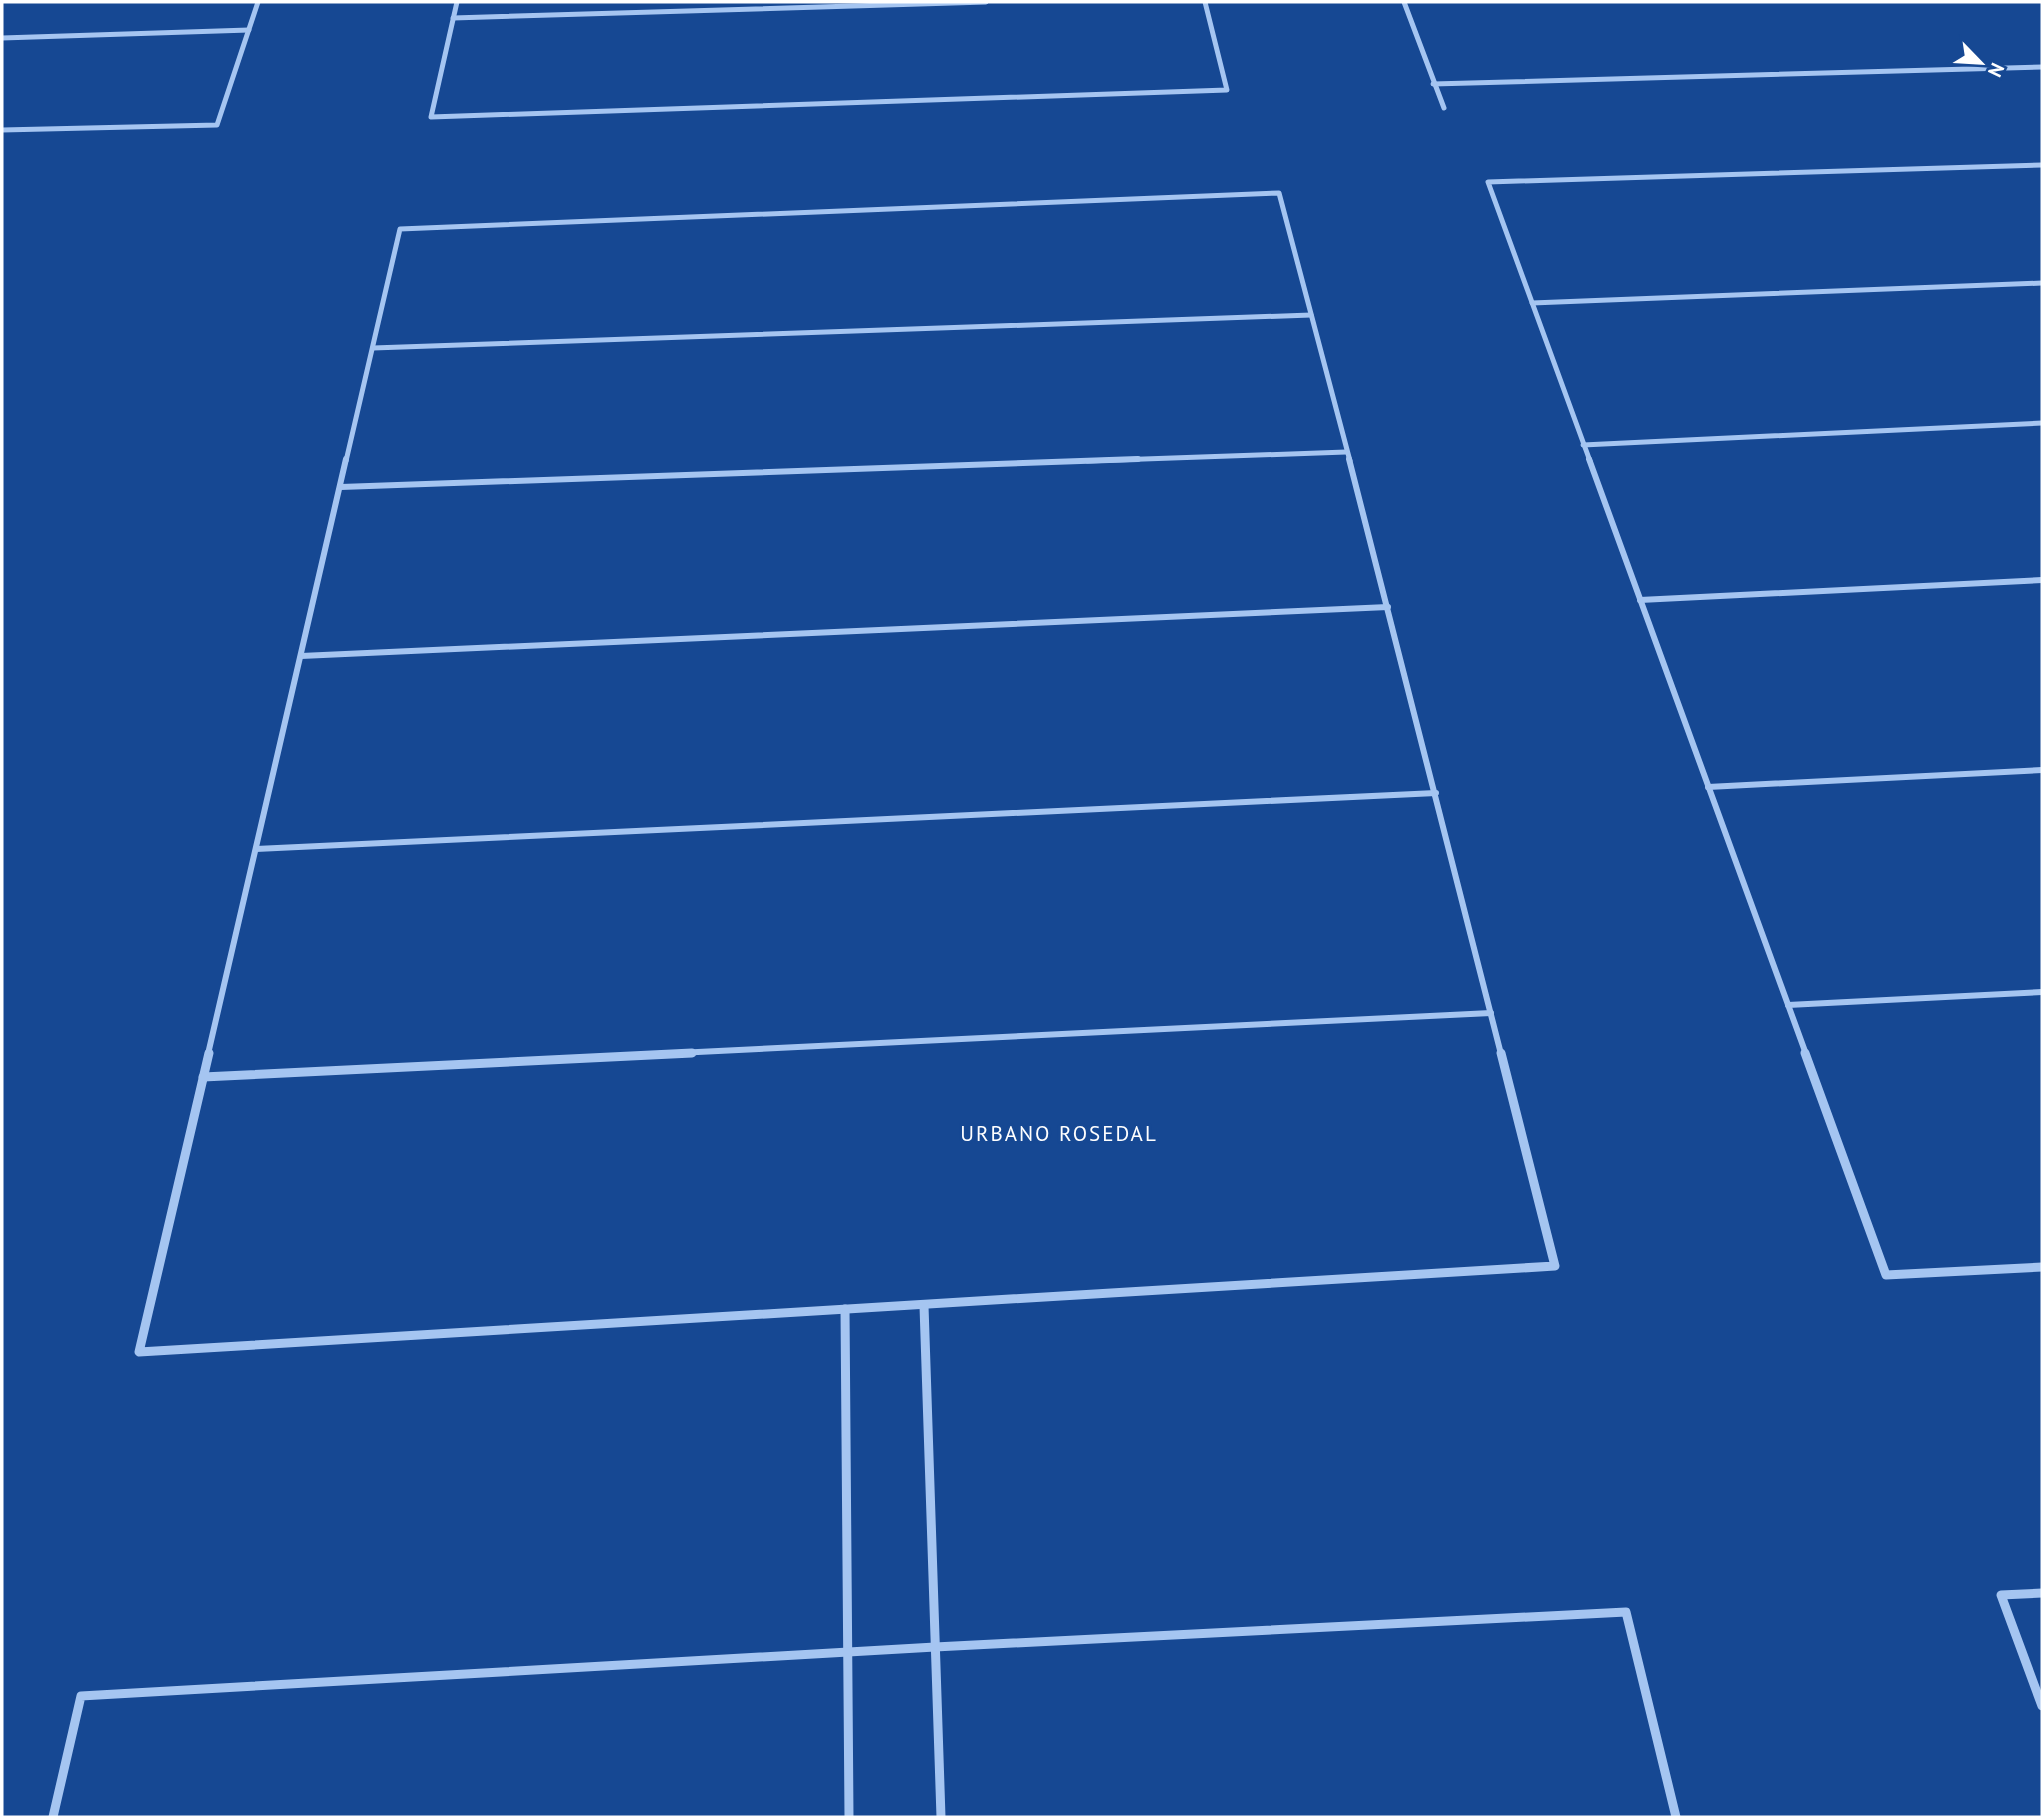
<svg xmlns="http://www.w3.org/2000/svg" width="2044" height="1819" font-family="'PT Sans',sans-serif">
<rect width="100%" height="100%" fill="#164893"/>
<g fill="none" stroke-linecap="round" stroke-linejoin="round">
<g stroke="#a5c5f1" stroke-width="5">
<path d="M457,2L431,117L1227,90L1205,2"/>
<path d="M1404,2L1444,108"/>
<path d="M453,18L986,2"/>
<path d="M2,38L249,30"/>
<path d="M1433,84L2042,67"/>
<path d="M2,130L217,125L258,2"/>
<path d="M1532,303L2042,283"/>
<path d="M373,348L1311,315"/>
<path d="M1583,445L2042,423"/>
<path d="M346,461L400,229L1279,193L1350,461"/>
<path d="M1087,461L1346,452"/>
<path d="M1590,461L1488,182L2042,165"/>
</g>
<g stroke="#a5c5f1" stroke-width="6">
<path d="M1349,459L1501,1054"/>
<path d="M1589,459L1806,1054"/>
<path d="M341,487L1138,459"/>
<path d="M1640,600L2042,580"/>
<path d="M301,656L1388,607"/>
<path d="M1708,787L2042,770"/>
<path d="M256,849L1436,793"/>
<path d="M1788,1005L2042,992"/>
<path d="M208,1054L346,459"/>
<path d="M657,1054L1491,1013"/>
</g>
<g stroke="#a5c5f1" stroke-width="9">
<path d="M209,1053L139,1352L1555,1266L1501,1053"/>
<path d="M1805,1053L1886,1275L2042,1267"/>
<path d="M203,1077L692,1053"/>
<path d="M924,1306L941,1817"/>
<path d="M845,1309L849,1817"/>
<path d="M2042,1593L2001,1595L2042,1706"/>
<path d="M53,1817L81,1696L935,1647L1626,1612L1676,1817"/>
</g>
</g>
<g text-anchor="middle" stroke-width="6" stroke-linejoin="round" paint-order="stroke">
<g font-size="21" letter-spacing="2" fill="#fff" stroke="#164893">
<text x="1059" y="1141">URBANO ROSEDAL</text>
</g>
</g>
<rect width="2044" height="1819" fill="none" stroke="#ffffff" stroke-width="7"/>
<g transform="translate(1981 63) rotate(115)" stroke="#164893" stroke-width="5" paint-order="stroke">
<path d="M0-5L12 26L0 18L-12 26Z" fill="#ffffff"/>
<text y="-10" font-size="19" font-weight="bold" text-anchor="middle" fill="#ffffff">N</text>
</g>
</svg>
